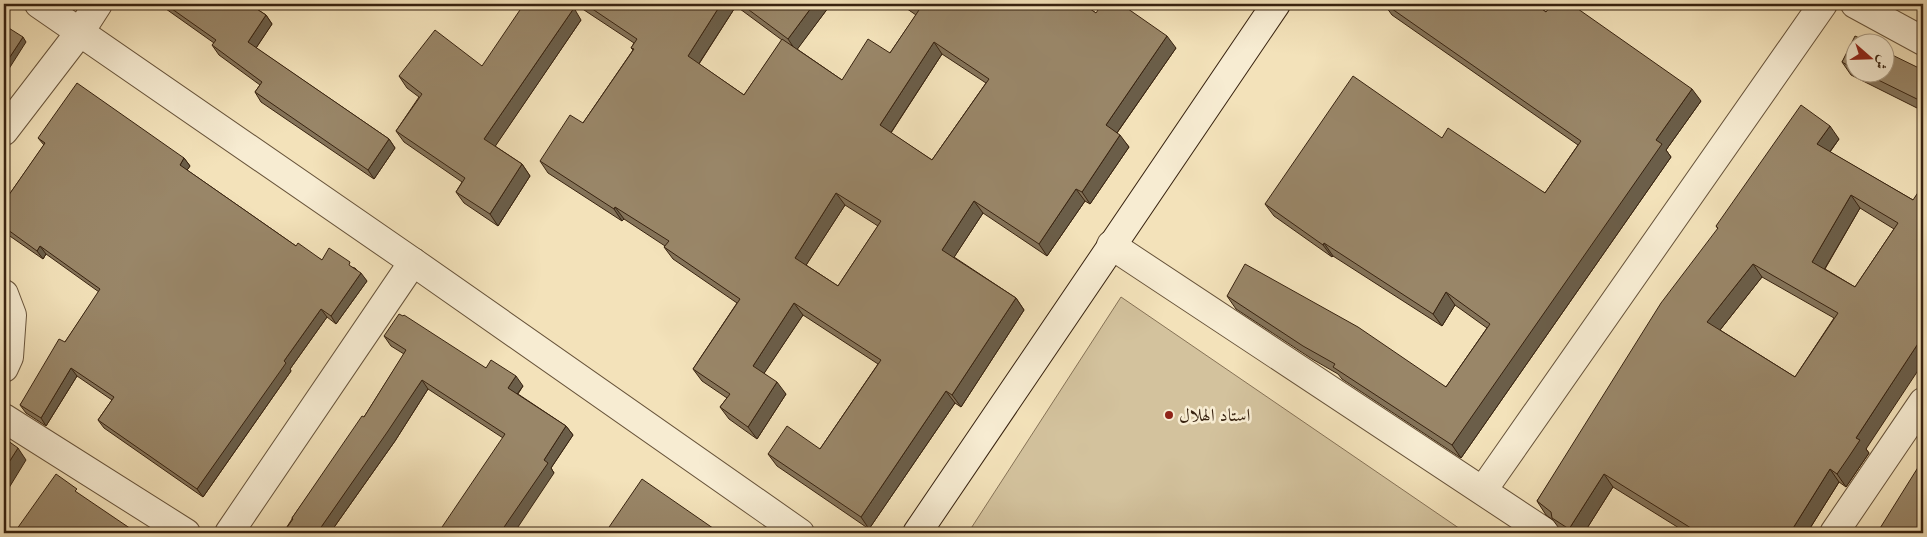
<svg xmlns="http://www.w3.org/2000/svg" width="1927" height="537" font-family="'Old Standard TT',Amiri,serif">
<rect width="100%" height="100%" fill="#f3e2ba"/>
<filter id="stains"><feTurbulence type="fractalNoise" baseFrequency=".004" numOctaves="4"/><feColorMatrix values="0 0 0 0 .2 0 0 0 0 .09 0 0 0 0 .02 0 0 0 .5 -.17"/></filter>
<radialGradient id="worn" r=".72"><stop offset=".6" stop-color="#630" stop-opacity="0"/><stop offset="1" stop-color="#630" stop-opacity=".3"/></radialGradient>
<path fill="#d3c29d" stroke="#867256" d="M1121,297L1466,533H968Z"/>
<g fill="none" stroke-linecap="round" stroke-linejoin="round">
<defs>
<g id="street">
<path d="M39,4L413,262L800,533"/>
<path d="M1855,4L1923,41"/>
<path d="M4,131L80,32L98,4"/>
<path d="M1111,245L1546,533"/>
<path d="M4,294L12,315L9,357L4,368"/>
<path d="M4,418L186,533"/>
<path d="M1483,490L1823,4"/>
<path d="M229,533L413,262"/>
<path d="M1834,533L1923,402"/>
</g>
<path id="secondary" d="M917,533L1276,4"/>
</defs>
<use href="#street" stroke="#67533a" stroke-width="30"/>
<use href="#secondary" stroke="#382310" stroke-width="30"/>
<use href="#street" stroke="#f7ecd2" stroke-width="28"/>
<use href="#secondary" stroke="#f7ecd2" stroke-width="28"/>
</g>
<g fill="#847359" stroke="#382310" fill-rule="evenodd">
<path d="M159,4H249L266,15L272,24L256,48L389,139L395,148L374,179L261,102L255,92L260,85L219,55L212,45L214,43Z"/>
<path d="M575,4H831L797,49L842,80L890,53L916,15L900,4H1083L1096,13L1176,48L1117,133L1129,147L1090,204L1085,201L1047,256L983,213L954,257L1016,298L1024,310L961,407L955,403L869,529L777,466L768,454L820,449L878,364L803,315L764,373L786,394L757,439L729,419L720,407L727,398L702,381L693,369L737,303L673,259L664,247L665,246L624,219L622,221L548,173L540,161L583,123L633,50L631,48L634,43ZM736,6L782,40L744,95L699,64ZM942,54L986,83L932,160L891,133ZM845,205L878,226L838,286L806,265Z"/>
<path d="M1384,4H1535L1546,12L1701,101L1666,150L1671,157L1461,458L1342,379L1338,374L1312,359L1236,309L1227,296L1446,387L1487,328L1455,305L1442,326L1333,256L1332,257L1274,216L1265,204L1442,138L1545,193L1578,145L1392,15Z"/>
<path d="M581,20L495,146L522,164L530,176L498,226L464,203L456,192L462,182L404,142L396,131L419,97L407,88L399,76L482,66Z"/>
<path d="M1854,42V72H1884L1923,70V111L1851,75L1842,62Z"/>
<path d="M38,138L184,158L190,166L187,170L296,246L322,260L355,268L367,281L336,324L327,317L290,369L291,371L203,497L104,428L98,420L112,400L77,376L46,426L26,413L20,405L65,342L99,292L46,254L43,259L4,232V202L44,145Z"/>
<path d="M1839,139L1830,152L1913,200L1866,449L1869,453L1846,487L1839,482L1807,533H1687L1613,487L1584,533H1564L1561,531L1553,520L1546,515L1537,501L1718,229L1716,226ZM1860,208L1894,229L1855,287L1825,269ZM1762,277L1834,318L1795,377L1720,330Z"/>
<path d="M384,336L486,368L523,386L518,394L566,426L573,435L551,468L554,473L503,438L428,389L395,441L330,533H283L292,519V518L364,417L404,354L391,346Z"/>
</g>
<g fill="#6b5e49" stroke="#382310">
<path d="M721,4H735L736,6L696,68L688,56Z"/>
<path d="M814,4H831L796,51L788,39Z"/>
<path d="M574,8L581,20L492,151L484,139Z"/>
<path d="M266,15L272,24L254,51L248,42Z"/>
<path d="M1167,36L1176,48L1114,137L1106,125Z"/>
<path d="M23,37L26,42L5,75L4,74V66Z"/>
<path d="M934,42L942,54L888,137L880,125Z"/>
<path d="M1692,89L1701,101L1666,150L1671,157L1461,458L1452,445L1656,140Z"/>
<path d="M1830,126L1839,139L1826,157L1817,144Z"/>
<path d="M1120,135L1129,147L1090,204L1082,192Z"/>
<path d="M389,139L395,148L374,179L368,170Z"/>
<path d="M184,158L190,166L185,173L180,165Z"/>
<path d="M522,164L530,176L498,226L490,214Z"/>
<path d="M1076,189L1085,201L1047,256L1039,244Z"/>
<path d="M836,193L845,205L803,270L795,258Z"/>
<path d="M1851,195L1860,208L1821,275L1812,262Z"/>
<path d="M974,201L983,213L951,262L942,250Z"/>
<path d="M615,207L624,219L622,221L614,209Z"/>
<path d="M1324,243L1333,256L1332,257L1323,245Z"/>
<path d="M40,246L46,254L43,259L37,251Z"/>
<path d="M1753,264L1762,277L1716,335L1707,322Z"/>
<path d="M361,273L367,281L336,324L331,316Z"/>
<path d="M1446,292L1455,305L1442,326L1433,314Z"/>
<path d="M1016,298L1024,310L961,407L952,395Z"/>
<path d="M794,303L803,315L761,378L753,366Z"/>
<path d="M321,309L327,317L290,369L291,371L203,497L197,489L284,361Z"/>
<path d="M1923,336V363L1866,449L1869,453L1846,487L1837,474L1856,438Z"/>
<path d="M71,368L77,376L46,426L41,418Z"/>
<path d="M516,376L523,386L515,397L508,388Z"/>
<path d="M422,380L428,389L395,441L330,533H317Z"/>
<path d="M777,382L786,394L757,439L748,427Z"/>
<path d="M946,391L955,403L869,529L861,517Z"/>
<path d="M566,426L573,435L551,468L554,473L514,533H500L544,460Z"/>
<path d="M18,448L26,460L4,496V470Z"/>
<path d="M1830,469L1839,482L1807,533H1790Z"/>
<path d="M1604,474L1613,487L1584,533H1572L1569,529Z"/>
</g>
<g fill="#998668" stroke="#382310" fill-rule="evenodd">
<path d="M165,4H249L266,15L248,42L389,139L368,170L255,92L262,82L212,45L216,40Z"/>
<path d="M524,4H567L574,8L484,139L522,164L490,214L456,192L465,178L396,131L422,94L399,76L435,30L482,66Z"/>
<path d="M585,4H721L688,56L744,95L782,39L842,80L868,39L890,53L919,10L909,4H1083L1096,13L1102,4H1121L1167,36L1106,125L1120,135L1082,192L1076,189L1039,244L974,201L942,250L1016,298L952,395L946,391L861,517L768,454L787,426L820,449L881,360L794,303L753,366L777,382L748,427L720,407L730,394L693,369L740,299L664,247L669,241L615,207L614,209L540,161L570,115L583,123L634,49L631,48L637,39ZM934,42L989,79L932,160L880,125ZM836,193L881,221L838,286L795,258Z"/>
<path d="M741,4H814L788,39Z"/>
<path d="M1385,4H1535L1546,12L1552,4H1571L1692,89L1656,140L1662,144L1452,445L1333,367L1335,364L1303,346L1227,296L1245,264L1358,327L1446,387L1490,324L1446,292L1433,314L1324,243L1323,245L1265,204L1353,76L1442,138L1448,128L1545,193L1581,141Z"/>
<path d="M4,25L23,37L4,66Z"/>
<path d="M1855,36L1868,42H1854V69L1842,62Z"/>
<path d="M1884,51L1923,70V102L1862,72H1884Z"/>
<path d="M77,83L184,158L180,165L296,246L298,243L322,260L329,248L350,262L349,265L361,273L331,316L321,309L284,361L286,363L197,489L98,420L114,397L71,368L41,418L20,405L59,339L65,342L100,289L40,246L37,251L4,227V202L45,143L38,138Z"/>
<path d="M1801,105L1830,126L1817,144L1913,200L1923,185V336L1856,438L1860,440L1848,458L1837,474L1830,469L1790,533H1699L1604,474L1569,529L1552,518L1551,512L1537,501L1661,303L1718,228L1716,226ZM1851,195L1898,223L1855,287L1812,262ZM1753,264L1838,313L1795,377L1707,322Z"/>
<path d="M399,314L403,316L404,315L486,368L491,360L516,376L508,388L566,426L544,460L548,463L500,533H438L505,434L422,380L388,431L317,533H283L293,519L292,518L362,416L364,417L406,350L384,336Z"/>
<path d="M4,438L18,448L4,470Z"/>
<path d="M1922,461H1923V533H1877Z"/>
<path d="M56,474L77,489L75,491L137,533H14Z"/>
<path d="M642,479L720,533H605Z"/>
</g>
<circle fill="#8f2418" stroke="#f7ecd2" stroke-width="2" cx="1169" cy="415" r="5"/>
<g text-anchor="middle" stroke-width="5" stroke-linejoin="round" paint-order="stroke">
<g font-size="18" fill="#382310" stroke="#f7ecd2" text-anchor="start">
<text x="1179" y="421">استاد الهلال</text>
</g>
</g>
<rect width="1927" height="537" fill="none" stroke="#f3e2ba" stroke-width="20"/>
<rect x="5" y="5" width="1917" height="527" fill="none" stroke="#382310" stroke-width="2.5"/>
<rect x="10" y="10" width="1907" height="517" fill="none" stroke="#382310"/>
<g transform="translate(1870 58) rotate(110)"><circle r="24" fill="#f7ecd2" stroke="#ab9c84"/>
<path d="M0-4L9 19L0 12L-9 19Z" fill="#8f2418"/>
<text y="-8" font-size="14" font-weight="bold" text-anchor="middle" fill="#382310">ش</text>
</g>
<rect width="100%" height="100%" filter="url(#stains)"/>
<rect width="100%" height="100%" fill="url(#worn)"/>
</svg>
